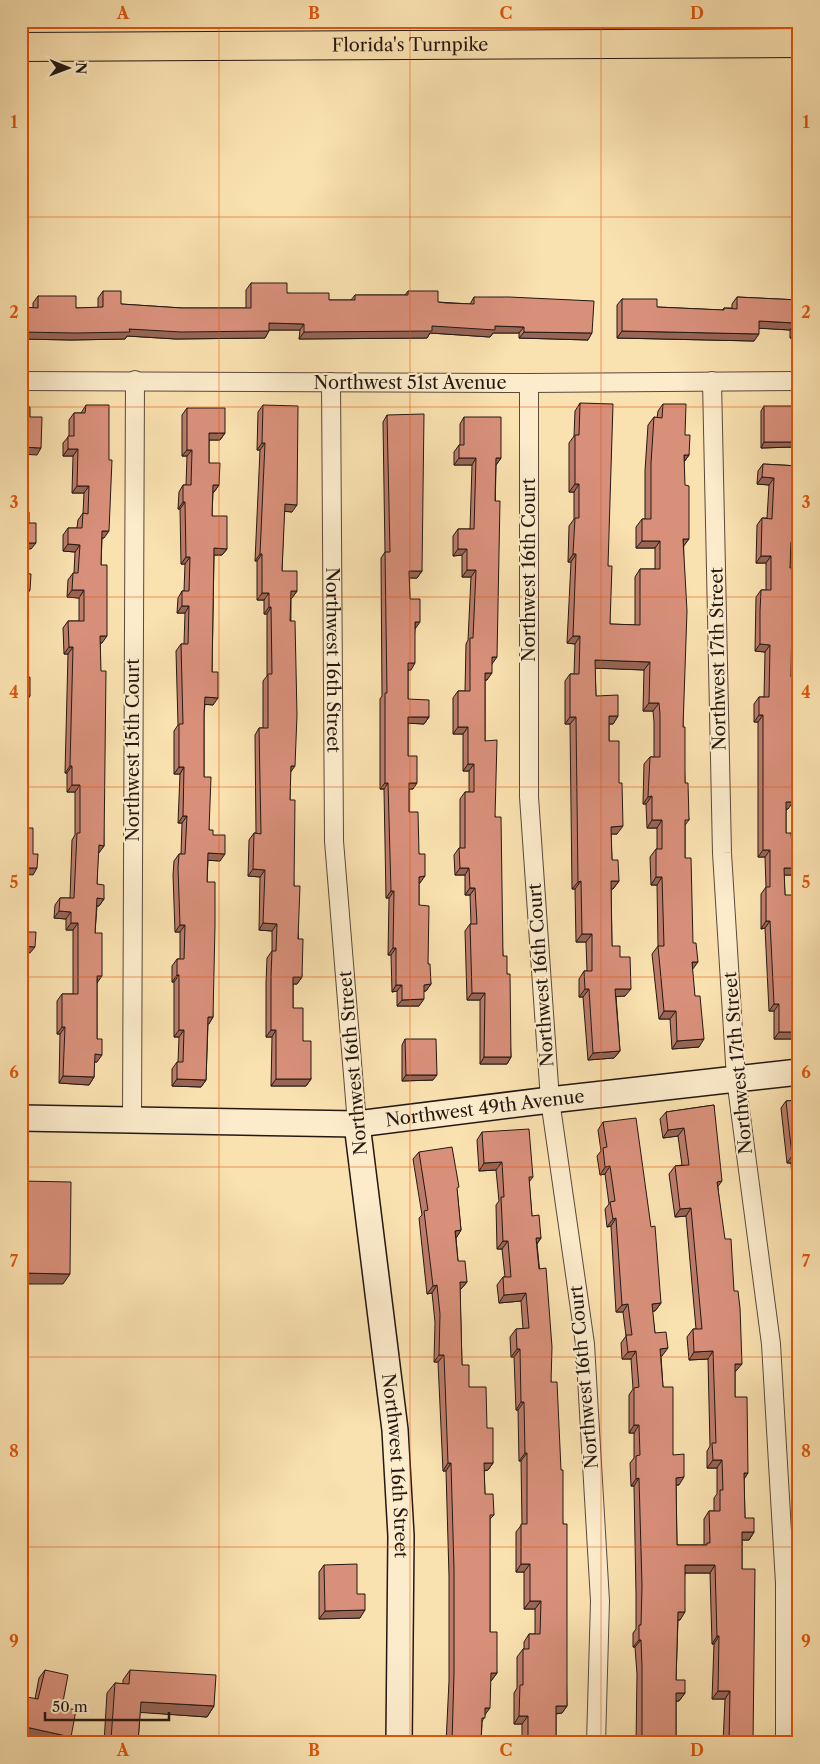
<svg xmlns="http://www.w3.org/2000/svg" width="820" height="1764" font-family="'Libre Caslon Text',serif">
<rect width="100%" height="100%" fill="#fae1b0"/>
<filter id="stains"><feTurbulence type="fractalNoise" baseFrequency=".004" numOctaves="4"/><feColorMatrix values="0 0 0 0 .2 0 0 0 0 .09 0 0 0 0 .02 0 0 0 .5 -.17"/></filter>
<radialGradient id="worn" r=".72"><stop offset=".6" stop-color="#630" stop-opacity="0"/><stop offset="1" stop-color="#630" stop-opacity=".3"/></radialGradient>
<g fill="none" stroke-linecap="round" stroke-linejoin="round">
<defs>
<g id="street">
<path d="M21,381L529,383L799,381"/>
<path d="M712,381L722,853L736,1079L771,1344L785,1583V1743"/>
<path id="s1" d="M331,382L334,841L357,1124"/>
<path d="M529,383V797L550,1100L585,1344L600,1601L596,1743"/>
<path d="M132,1119L135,380"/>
</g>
<g id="secondary">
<path id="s2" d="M21,1118L357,1124L550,1100L799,1072"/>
<path id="s3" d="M357,1124L395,1430L401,1536L399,1743"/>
</g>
<g id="highway">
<path id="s4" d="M21,47L799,43"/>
</g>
</defs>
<use href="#street" stroke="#5a4a3a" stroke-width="20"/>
<use href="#secondary" stroke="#241812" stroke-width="28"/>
<use href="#highway" stroke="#241812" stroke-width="30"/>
<use href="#street" stroke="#fceccc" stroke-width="18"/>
<use href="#secondary" stroke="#fceccc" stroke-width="25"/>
<use href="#highway" stroke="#fae1b0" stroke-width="28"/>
</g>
<g fill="#bb7c6a" stroke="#241812">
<path d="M251,283L287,293L329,300H351L355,295H405L408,291L438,302L470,304L474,297L588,340L519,338V333H493L490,337L430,333L427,338L299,339L300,330H269L265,338L176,339L127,336L125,339L71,340L21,339V307L33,308V303L38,296L76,308H98V298L103,291L121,304L182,308H246V290Z"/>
<path d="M737,297L799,300V338H790V330L759,328L754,341L617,338V305L622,299L657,307L722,310L724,308H732V304Z"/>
<path d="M580,403L608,566L610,624L635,625V577L640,569H655V548H636V527L642,519H645V471L648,425L654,417L657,418L658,411L663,404L685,435L689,455L684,462L683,727L685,783L689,820L685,825V858L692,969L699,1047L672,1049L670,1019H659L652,954L658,946L657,885H651L650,857L656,849H657V828H647L646,804H643L644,764L650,757H654V722L653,711H643L644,670L595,668L596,696L618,716L613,724H609V741L617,834H611L612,860L619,881L613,889H611L612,946L620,957L625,996H616L620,1051L614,1058L588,1060L583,997H579V979L584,971H587L586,942H576L575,889H572L570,724H565V681L570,674H574L575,644L567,643L571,562H568L569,526L574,519V492H569V443L574,436L575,411Z"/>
<path d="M86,405L104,538H102L101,565L102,643H100L104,846L98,853L97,884L104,899L99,906H97L95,933L97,983V1062H94V1077L89,1085L59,1083L60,1034H57V1001L62,994H73V930H66V919L54,918L55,905L60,898H70L72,840L75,835V792H67V773H65L68,654H64L63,628L68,621H79V598L67,597L68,580L73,573H74L75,552L63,551V535L68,528H77L78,520L83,513L84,493H72L73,456H63V443L69,436V420L74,413H81Z"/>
<path d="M263,405L292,512L284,511L282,571L297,591L292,598H291L290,800L294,886L302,977L297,984H293V1008L303,1041L311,1079L306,1086H271L272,1037H266V983L267,958L272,951V931L259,930L260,877L248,876L249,840L254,833H256L255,735L259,728H263V681L267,676V614H264V600H257V561H255L260,450H257L258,412Z"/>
<path d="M764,406L793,447L761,448V411Z"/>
<path d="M187,408L225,433L220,440H209V463L219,485L214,492H213L212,516L227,549L222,555H214L212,672L213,705L205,704L204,714V777L209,830L213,835L220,861L208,860L207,882L213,1017L208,1024L206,1080L201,1087L172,1086V1069L177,1062H178L179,1037H174V982H172V966L177,959H180V932H175L173,875L174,861L179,854H181L182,823H178L180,774H174V731L178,725L176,651L181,644H184L185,613H177L178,598L182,591H184L185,564H181L180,509H178L179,492L183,485H186L187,456H182V415Z"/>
<path d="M387,415L422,571L417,578H409L410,599L415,629L411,670H408V699L429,717L424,724L408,723V756L413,789H409V812L419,854L420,883H419V905L431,984L426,991H424L419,1006H397V991L392,992L391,955H388L389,898H386L384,789H380V699L382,696L381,558L385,552L383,422Z"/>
<path d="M464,417L501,458L496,465L492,664L487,680H485V741L495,817L503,956L507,974L511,1057L507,1064H480V1000H467L465,931L470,924H471L470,895H465V875H455L454,855L459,848H460V799L465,792H469V771H463V734H453V698L458,691H465L466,644L468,640L471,577H462V555L453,556V536L458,529H470L472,465H454V452L459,445H460V424Z"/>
<path d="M763,464L799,466V512L797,511V543L792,550H790V568H799V619H792L791,677L799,761H797V768L793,774L788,809H786V833L792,845H799V875H784L785,895L796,939L799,1039H774V1011H769L765,928L761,929V894L766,887L765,857H758V722H754V704L759,697H764L765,652L755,651L756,597L761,590H766V563H756L757,525L762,518H767L769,485L757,484L758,471Z"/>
<path d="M405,1039L433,1080L402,1081V1045Z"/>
<path d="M799,1100V1210H794L791,1163H787L781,1108L786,1101Z"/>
<path d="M714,1105L718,1188L736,1371H735V1397L744,1479L745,1518L754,1532L749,1540H742V1569L753,1743H723L725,1699H712L714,1644H712L710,1573H685L680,1620H678L676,1680L685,1693L679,1701H676V1743H636L637,1674L635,1647H633V1633L636,1629V1594L634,1486H631L630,1463L634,1458V1433H629V1395L633,1389L631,1359H622L621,1343L626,1336L623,1312H616L611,1226L607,1227L605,1209L609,1204L605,1174L600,1175L597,1156L601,1151L598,1130L603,1122L661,1303L655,1311H652L655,1333L662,1356H661L663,1387L673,1455L679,1485H676L677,1545H704V1519L709,1511H714V1498L717,1494V1468H707V1451L710,1446L708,1359L689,1360L687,1337L693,1329H696L686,1216L675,1217L669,1174L675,1166L682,1165L678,1136L663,1138L660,1119L666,1112Z"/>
<path d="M482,1132L533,1177L529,1182L532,1216L541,1238L537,1244L551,1382L563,1524L567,1706L562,1713L556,1714V1740L566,1743H522V1724H514V1693L517,1688V1657L523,1649H524V1642L529,1634H535V1609H524V1572H516V1532L522,1524L521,1461H519L518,1410H516L514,1357H511L510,1337L516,1329H523L521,1301L499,1303L497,1285L503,1277H505L502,1249H497L496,1205L499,1201L496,1170L479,1171L477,1140Z"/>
<path d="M419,1152L457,1190L461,1230L456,1238L458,1261L467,1282L461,1289L460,1290L462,1365L469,1387L487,1428L493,1463L488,1470L484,1471L485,1494L494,1515L490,1519V1632L497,1673L491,1681H490L485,1715L482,1722L481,1743H446L449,1681V1576L446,1471H443L438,1362H434L435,1322L432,1293L427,1294L419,1218L422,1215L413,1159Z"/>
<path d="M324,1565L357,1594L360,1618L319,1619V1572Z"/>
<path d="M45,1670L62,1707L67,1743H54L21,1736L35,1699L39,1678Z"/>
<path d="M130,1670L214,1706L207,1717L140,1712L138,1743H104L107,1693L115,1683L123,1684V1680Z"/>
</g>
<g fill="#986556" stroke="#241812">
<path d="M759,321L795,323L790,330L755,328Z"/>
<path d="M269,323L304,324L300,330H265Z"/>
<path d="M432,326H495L524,327L519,333H493L490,337L430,333L427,338L299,339L304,332Z"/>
<path d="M129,329L269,331L265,338L176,339L127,336L125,339L71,340L21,339V332Z"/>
<path d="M622,331L759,334L754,341L617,338Z"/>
<path d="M795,331H799V338H790Z"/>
<path d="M524,332L592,333L588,340L519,338Z"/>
<path d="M209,433H225L220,440H204Z"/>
<path d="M764,442H797L793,447L761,448Z"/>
<path d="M262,443H265L260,450H257Z"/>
<path d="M21,447L41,448L37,455L21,454Z"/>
<path d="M68,449H78L73,456H63Z"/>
<path d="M187,450H192L187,456H182Z"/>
<path d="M684,455H689L684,462Z"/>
<path d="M459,458H476L472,465H454Z"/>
<path d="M496,458H501L496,465H491Z"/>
<path d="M762,477L774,478L769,485L757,484Z"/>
<path d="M575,484H579L574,492H569Z"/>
<path d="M213,485H219L214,492H208Z"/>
<path d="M77,486H89L84,493H72Z"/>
<path d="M183,502H185L180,509H178Z"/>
<path d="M285,504L297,505L292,512L280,511Z"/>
<path d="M102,531H109L104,538H98Z"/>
<path d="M683,539H689L683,547Z"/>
<path d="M642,541H660L655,548H636Z"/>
<path d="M791,542L797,543L792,550H786Z"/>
<path d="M24,543H36L31,549H21Z"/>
<path d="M68,544L80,545L75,552L63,551Z"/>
<path d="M214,548L227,549L222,555H209Z"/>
<path d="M458,549H467L462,555L453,556Z"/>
<path d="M260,554H262L257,561H255Z"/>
<path d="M573,554H576L571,562H568Z"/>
<path d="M761,556H771L766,563H756Z"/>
<path d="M186,557H190L185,564H181Z"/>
<path d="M467,570H476L471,577H462Z"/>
<path d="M409,571H422L417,578H404Z"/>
<path d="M21,590H30L26,596H21Z"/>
<path d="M72,590H84L79,598L67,597Z"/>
<path d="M291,591H297L292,598H286Z"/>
<path d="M262,593H269L264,600H257Z"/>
<path d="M182,606H189L185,613H177Z"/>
<path d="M269,607H271L267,614H264Z"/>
<path d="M792,612H799V619H787Z"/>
<path d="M415,622H420L415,629Z"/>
<path d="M100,636H107L102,643H95Z"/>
<path d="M573,636H580L575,644L567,643Z"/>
<path d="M23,639H28L24,645H21Z"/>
<path d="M760,644L770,645L765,652L755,651Z"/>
<path d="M69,647H73L68,654H64Z"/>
<path d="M492,657H497L492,664H487Z"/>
<path d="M595,660L650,662L644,670L590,668Z"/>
<path d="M408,663H415L411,670H403Z"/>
<path d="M485,673H492L487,680H480Z"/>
<path d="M21,696H30L25,703L21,702Z"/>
<path d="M205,697L218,698L213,705L201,704Z"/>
<path d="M649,703H659L653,711H643Z"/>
<path d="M759,715H763L758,722H754Z"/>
<path d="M609,716H618L613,724H603Z"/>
<path d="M408,717H429L424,724L404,723Z"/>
<path d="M570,717H576L570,724H565Z"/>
<path d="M458,727H468L463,734H453Z"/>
<path d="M797,754H799V761H792Z"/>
<path d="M468,764H474L469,771H463Z"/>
<path d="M70,766H72L67,773H65Z"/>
<path d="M291,766H295L290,773Z"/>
<path d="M179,767H184L180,774H174Z"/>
<path d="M793,768H797L792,775Z"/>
<path d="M385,783H388L384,789H380Z"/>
<path d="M409,783H417L413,789H405Z"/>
<path d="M72,785H80L75,792H67Z"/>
<path d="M652,796L646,804H643L648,797Z"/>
<path d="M786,802H793L788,809H781Z"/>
<path d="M183,816H187L182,823H178Z"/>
<path d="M652,820H662L657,828H647Z"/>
<path d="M623,826L617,834H606L611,827Z"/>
<path d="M99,845L104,846L99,853H94Z"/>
<path d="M763,850H770L765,857H758Z"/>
<path d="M208,853L225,854L220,861L203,860Z"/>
<path d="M21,868H37L33,875L21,874Z"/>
<path d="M460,868H469L465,875H455Z"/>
<path d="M784,868H799V875H779Z"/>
<path d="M253,869L265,870L260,877L248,876Z"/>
<path d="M425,876L420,883H415L419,877Z"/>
<path d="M656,877H662L657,885H651Z"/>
<path d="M581,881L575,889H572L578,882Z"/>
<path d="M611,881H619L613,889H605Z"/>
<path d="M470,888H475L470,895H465Z"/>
<path d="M391,891H394L389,898H386Z"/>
<path d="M97,898L104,899L99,906L92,905Z"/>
<path d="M59,911L71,912L66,919L54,918Z"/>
<path d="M766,921H770L765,928L761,929Z"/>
<path d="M71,923H78L73,930H66Z"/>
<path d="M263,923L277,924L272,931L259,930Z"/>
<path d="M180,925H185L180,932H175Z"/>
<path d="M582,934H592L586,942H576Z"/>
<path d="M21,946L35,947L30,953H21Z"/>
<path d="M393,948H396L391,955H388Z"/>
<path d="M692,962H698L692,970Z"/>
<path d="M177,975H179L174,982H172Z"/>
<path d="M97,976H102L97,983Z"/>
<path d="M293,977H302L297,984H288Z"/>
<path d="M431,984L426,991H419L424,985Z"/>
<path d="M396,985H402L397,991L392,992Z"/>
<path d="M585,989H589L583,997H579Z"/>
<path d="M615,989H631L625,996L610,997Z"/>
<path d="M472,993H485L480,1000H467Z"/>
<path d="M424,999L419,1006H397L402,1000Z"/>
<path d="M774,1004H779L774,1011H769Z"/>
<path d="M664,1011H676L670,1019H659Z"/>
<path d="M208,1017H213L209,1024H203Z"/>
<path d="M62,1027H65L60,1034H57Z"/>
<path d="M179,1030H184L179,1037H174Z"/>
<path d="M271,1030H276L272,1037H266Z"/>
<path d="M779,1032H799V1039H774Z"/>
<path d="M704,1039L699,1047L672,1049L677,1041Z"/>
<path d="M620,1051L614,1058L588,1060L593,1053Z"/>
<path d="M95,1054L102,1055L97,1062L90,1061Z"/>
<path d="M484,1057H511L507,1064H480Z"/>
<path d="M406,1075H437L433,1080L402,1081Z"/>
<path d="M63,1076L94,1077L89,1085L59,1083Z"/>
<path d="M177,1079L206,1080L201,1087L172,1086Z"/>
<path d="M276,1079H311L306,1086H271Z"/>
<path d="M684,1128L678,1136L663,1138L668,1130Z"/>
<path d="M796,1155L791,1163H787L792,1156Z"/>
<path d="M502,1162L496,1170L479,1171L484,1163Z"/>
<path d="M610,1166L605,1174L600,1175L605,1167Z"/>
<path d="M722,1181L716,1189L717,1182Z"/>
<path d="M799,1204V1210H794Z"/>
<path d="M691,1208L686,1216L675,1217L680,1209Z"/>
<path d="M616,1218L611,1226L607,1227L613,1219Z"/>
<path d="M461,1230L456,1238L455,1231Z"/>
<path d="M536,1238H541L535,1246Z"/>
<path d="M503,1241H508L502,1249H497Z"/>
<path d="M21,1273L70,1274L63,1284H21Z"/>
<path d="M460,1282H467L461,1289L455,1290Z"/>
<path d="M437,1285L432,1293L427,1294L433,1286Z"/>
<path d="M526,1293L521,1301L499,1303L504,1295Z"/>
<path d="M661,1303L655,1311L646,1312L652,1304Z"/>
<path d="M628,1304L623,1312H616L622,1305Z"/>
<path d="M668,1348L662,1356L655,1357L660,1349Z"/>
<path d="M517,1349H520L514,1357H511Z"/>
<path d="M636,1351L631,1359H622L628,1352Z"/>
<path d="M713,1351L708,1359L689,1360L694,1352Z"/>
<path d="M439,1355H444L438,1362H434Z"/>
<path d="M735,1364H742L736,1371L729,1372Z"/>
<path d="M521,1402H524L518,1410H516Z"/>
<path d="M634,1425H639L634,1433H629Z"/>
<path d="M525,1453H527L521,1461H519Z"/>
<path d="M713,1460H722L717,1468H707Z"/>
<path d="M448,1463H451L446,1471H443Z"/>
<path d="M484,1463H493L488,1470L479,1471Z"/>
<path d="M744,1473H748L743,1481Z"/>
<path d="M684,1477L679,1485H670L676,1478Z"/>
<path d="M639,1478L634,1486H631L636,1479Z"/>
<path d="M742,1532H754L749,1540H736Z"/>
<path d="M521,1564H530L524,1572H516Z"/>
<path d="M685,1565H715L710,1573H680Z"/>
<path d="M530,1601H541L535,1609H524Z"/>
<path d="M365,1610L360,1618L319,1619L325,1611Z"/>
<path d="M678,1612H685L680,1620H672Z"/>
<path d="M717,1636H719L714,1644H712Z"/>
<path d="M639,1640H641L635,1647H633Z"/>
<path d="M491,1673H497L491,1681H485Z"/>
<path d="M718,1691H730L725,1699H712Z"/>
<path d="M676,1693H685L679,1701H671Z"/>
<path d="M141,1702L214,1706L207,1717L134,1712Z"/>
<path d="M556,1706H567L562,1713L551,1714Z"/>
<path d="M485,1708H490L484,1716Z"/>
<path d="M519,1716H528L522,1724H514Z"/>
<path d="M21,1726L71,1737L67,1743H54L21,1736Z"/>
<path d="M111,1740L138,1742V1743H109Z"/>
</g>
<g fill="#d9907b" stroke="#241812">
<path d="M251,283H287V293H329V300H355V295H408V291H438V302L446,303L474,304V297H509L594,301L592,333L524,332V327L495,326V330L432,326V331L304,332V324L269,323V331L181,332L129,329L130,332L76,333L21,332V307L38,308V296H76V308L103,307V291H121V304L182,308H251Z"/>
<path d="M737,297L799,300V331H795V323L759,321V334L622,331V299H657V307L724,310V308L737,309Z"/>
<path d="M580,403L613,404L608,566H612L610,624L640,625V569H660V541H642V519H651V463L654,417L662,418L663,404H686L685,435H690L689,455H684L685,485L689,486V539H683L687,611L683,727H685V783H688L689,820H685V858H691L693,943H696L698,962H692L695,996H700L704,1039L677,1041L676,1011H664L658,946H664L662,877H656V849H662V820H652V796L648,797L650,757H660V714L659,703H649L650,662L595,660L596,696L618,695V716H609V741H619V783H622L623,826L611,827L612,860H618L619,881H611L612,946H620V957H630L631,989H615L620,1051L593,1053L589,989H585L584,971H592V934H582L581,881L578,882L576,717H570V674H579L580,636H573L576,554H573L575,518H579V484H575V435H579Z"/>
<path d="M86,405H109V460H112L109,531H102L101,565H107V636H100L101,671H106L104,846L99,845L97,884L104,885V899L97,898L95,933H102V976H97V1039H102V1055L95,1054L94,1077L63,1076L65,1027H62V994H78V923H71V912L59,911L60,898H74L77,833H80V785H72V766H70L73,647H69L68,621H84V590H72L73,573H78L80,545L68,544V528H82L83,513L88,514L89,486H77L78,449H68V436H74V413H85Z"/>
<path d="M263,405L298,406L297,505L285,504L282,571H297V591H291L290,621H295L297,715L295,766H291L290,800H295L294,886H300L298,939H303L302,977H293V1008H303V1041H311V1079H276V1030H271V976L272,951H276L277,924L263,923L265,870L253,869L254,833L261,834L259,728H268V674H272L271,607H269V593H262V554H260L265,443H262Z"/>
<rect x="764" y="406" width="33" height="36"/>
<path d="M21,407H30V417H42L41,448L21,447Z"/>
<path d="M187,408H225V433H209V463H220L219,485H213L212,516H227V549L214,548L212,672H218V698L205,697L204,714V777H211L209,830H213V835H225V854L208,853L207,882H215V925L213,1017H208L206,1080L177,1079V1062H183L184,1030H179V975H177V959H184L185,925H180L178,868L179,854H185L187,816H183L184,767H179V724H183L181,644H188L189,606H182V591H189L190,557H186L185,502H183V485H191L192,450H187Z"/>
<path d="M424,414L422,571H409L410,599H420V622H415V663H408V699L429,700V717H408V756H417V783H409V812H418L419,854H425V876L419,877V905L429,906L428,964H430L431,984L424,985V999L402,1000V985H396V948H393L394,891H391L388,783H385V693H387L385,552H390L387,415Z"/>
<path d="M464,417H501V458H496L495,501H500L497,657H492V673H485V741L497,740L495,817H501L503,956H507V974H510L511,1057H484L485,993H472L470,924H477L475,888H470L469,868H460L459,848H465V792H474V764H468V727H458V691H470V638H473L476,570H467V549H458V529H474L476,458H459V445H464Z"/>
<path d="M763,464L799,466V504H797V543L791,542L790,568H799V612H792L791,677H799V754H797V768H793V802H786V833H791L792,845H799V868H784L785,895H796V939H799V1032H779V1004H774L770,921H766V887H770V850H763V715H759V697H769L770,645L760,644V611L761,590H771V556H761L762,518L772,519L774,478L762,477Z"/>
<path d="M21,512H29V523H36V543H24L25,573L31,574L30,590H21Z"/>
<path d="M21,616H28V639H23V677H30V696H21Z"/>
<path d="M21,722H23L24,762H21Z"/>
<path d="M21,828H33V854H38L37,868H21Z"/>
<path d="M21,932H36L35,947L21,946Z"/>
<path d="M405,1039H436L437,1075H406Z"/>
<path d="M799,1100V1195L796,1155L792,1156L786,1101Z"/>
<path d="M714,1105L722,1181L717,1182L725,1239H731L734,1291H738L740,1308L742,1364H735V1397H747L748,1473H744L745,1518H754V1532H742V1569H755L753,1743H729L730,1691H718L719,1636H717L715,1565H685V1612H678L676,1680H685V1693H676V1743H642V1666L641,1640H639V1625H641L642,1586L639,1478L636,1479V1456L640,1455L639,1425H634V1388L639,1387L636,1351L628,1352L626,1335H632L628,1304L622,1305L616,1218L613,1219L610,1202L615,1201L610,1166L605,1167L603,1148L607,1147L603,1122L636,1118L651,1227L655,1226L661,1303L652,1304L655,1333L666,1332L668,1348L660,1349L663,1387H673V1455L684,1454V1477L676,1478L677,1545H707V1543H710L709,1511H720V1490H723L722,1460H713L712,1443H716L713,1351L694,1352L693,1329H702L691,1208L680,1209L675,1166L689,1165L684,1128L668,1130L666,1112Z"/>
<path d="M529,1129L533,1177H529L532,1216L539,1215L541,1238H536L539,1269L546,1268L552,1347L551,1382H557L561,1470H563V1524H567V1706H556V1740H566V1743H528V1716H519L520,1685H523V1649H529V1634H540L541,1601H530V1564H521V1524H527V1453H525L524,1402H521L520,1349H517L516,1329L529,1328L526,1293L504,1295L503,1277H511L508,1241H503L501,1197H504L502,1162L484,1163L482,1132Z"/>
<path d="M452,1147L459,1187L457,1188L461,1230L455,1231L458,1261H465L467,1282H460L462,1365H469V1387H486L487,1428H493V1463H484L485,1494H493L494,1515H490V1632H497V1673H491L490,1708H485V1718H482L481,1743H452L454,1673V1569L451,1463H448L444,1355H439L440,1314L437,1285L433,1286L424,1211L428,1210L419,1152Z"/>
<path d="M21,1181L71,1182L70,1274L21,1273Z"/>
<path d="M357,1564V1594H365V1610L325,1611L324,1565Z"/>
<path d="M45,1670L68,1675L62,1707L76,1710L71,1737L21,1726V1696L38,1699Z"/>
<path d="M130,1670L216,1675L214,1706L141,1702L138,1742L111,1740L115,1683L129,1684Z"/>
</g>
<path fill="none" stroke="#de560c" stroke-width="1" stroke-opacity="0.55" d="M219,21V1743M410,21V1743M601,21V1743M21,217H799M21,407H799M21,597H799M21,787H799M21,977H799M21,1167H799M21,1357H799M21,1547H799"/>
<g text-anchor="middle" stroke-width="4" stroke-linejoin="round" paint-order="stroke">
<g font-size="18" fill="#241812" stroke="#fceccc">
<text dy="6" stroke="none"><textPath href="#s4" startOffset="389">Florida's Turnpike</textPath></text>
<text x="410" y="389">Northwest 51st Avenue</text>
<text transform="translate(529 570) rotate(-90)" y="6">Northwest 16th Court</text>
<text dy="6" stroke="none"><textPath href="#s1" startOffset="278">Northwest 16th Street</textPath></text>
<text transform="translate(718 659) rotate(-91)" y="6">Northwest 17th Street</text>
<text transform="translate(133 750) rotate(-90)" y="6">Northwest 15th Court</text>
<text transform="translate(541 975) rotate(-94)" y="6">Northwest 16th Court</text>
<text transform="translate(353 1063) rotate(-95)" y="6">Northwest 16th Street</text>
<text transform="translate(738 1063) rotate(-95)" y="6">Northwest 17th Street</text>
<text dy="6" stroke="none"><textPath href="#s2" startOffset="465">Northwest 49th Avenue</textPath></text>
<text transform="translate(584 1377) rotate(-95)" y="6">Northwest 16th Court</text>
<text dy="6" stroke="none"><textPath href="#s3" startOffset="344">Northwest 16th Street</textPath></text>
</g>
</g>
<rect width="820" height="1764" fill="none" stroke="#fae1b0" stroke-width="55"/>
<g transform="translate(68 68) rotate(91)" stroke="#fceccc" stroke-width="4" paint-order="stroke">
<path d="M0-4L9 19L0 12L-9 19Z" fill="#241812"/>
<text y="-8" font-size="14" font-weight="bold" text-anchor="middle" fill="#241812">N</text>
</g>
<path d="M45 1712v8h124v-8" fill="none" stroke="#241812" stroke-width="2.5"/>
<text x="52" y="1712" font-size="15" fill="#241812" stroke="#fceccc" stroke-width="4" paint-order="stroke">50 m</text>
<rect x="28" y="28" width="764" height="1708" fill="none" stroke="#de560c" stroke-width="2"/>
<g font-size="16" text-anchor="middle" font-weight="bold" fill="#de560c">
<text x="123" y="19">A</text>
<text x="314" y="19">B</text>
<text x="506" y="19">C</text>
<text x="697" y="19">D</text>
<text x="14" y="128">1</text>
<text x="806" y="128">1</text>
<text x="14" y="318">2</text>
<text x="806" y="318">2</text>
<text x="14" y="508">3</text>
<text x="806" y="508">3</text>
<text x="14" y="698">4</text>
<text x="806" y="698">4</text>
<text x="14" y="888">5</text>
<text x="806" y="888">5</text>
<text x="14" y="1078">6</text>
<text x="806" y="1078">6</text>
<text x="14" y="1267">7</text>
<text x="806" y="1267">7</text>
<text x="14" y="1457">8</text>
<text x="806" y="1457">8</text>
<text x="14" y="1647">9</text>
<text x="806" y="1647">9</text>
<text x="123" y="1756">A</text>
<text x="314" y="1756">B</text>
<text x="506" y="1756">C</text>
<text x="697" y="1756">D</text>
</g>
<rect width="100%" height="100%" filter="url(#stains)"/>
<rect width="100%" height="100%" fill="url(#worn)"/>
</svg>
